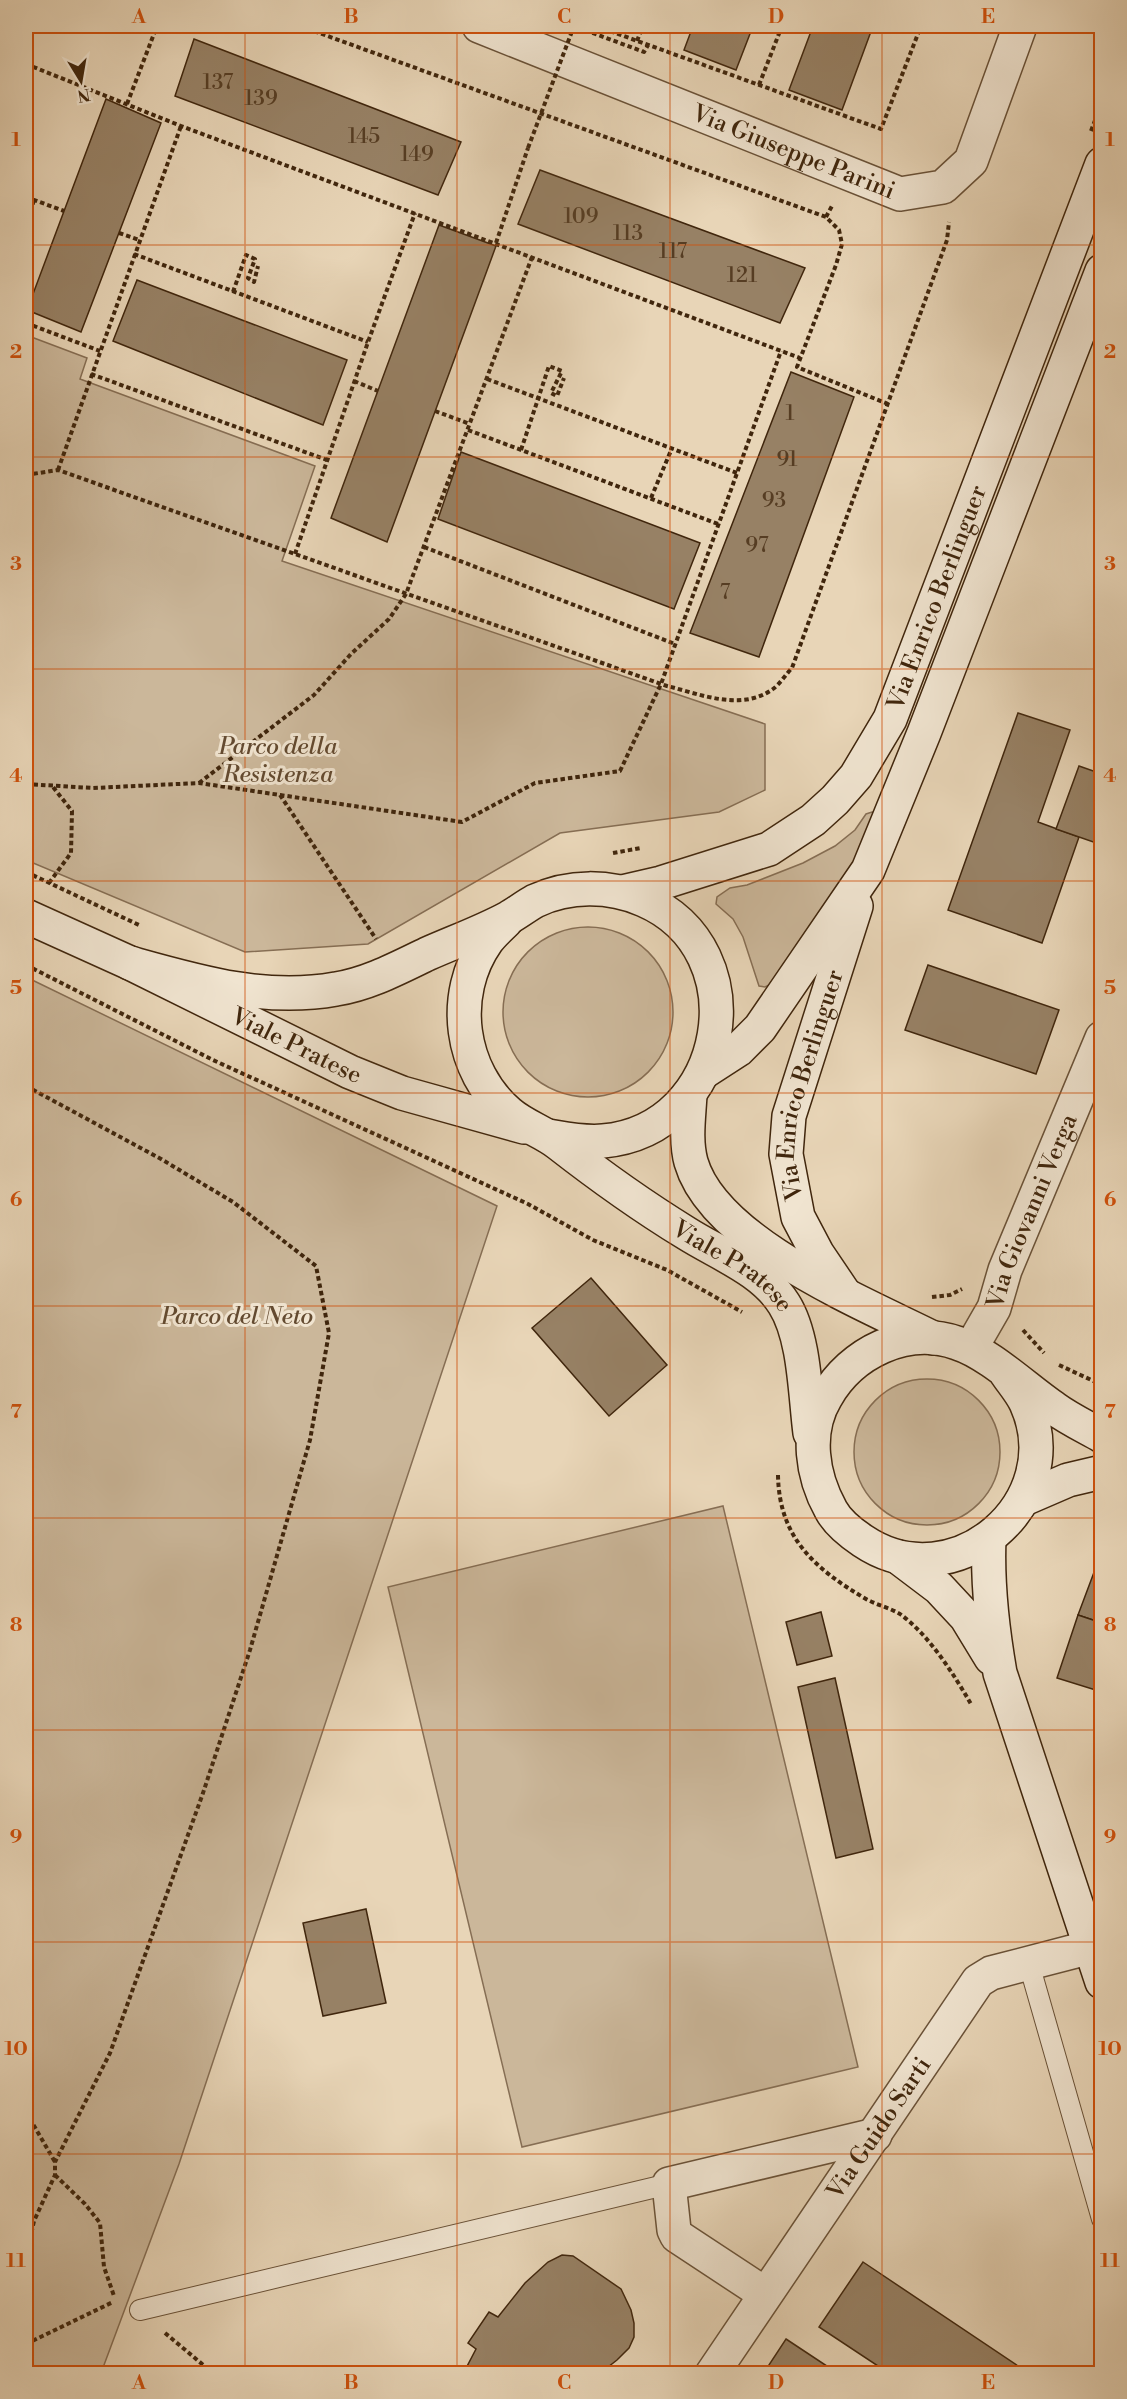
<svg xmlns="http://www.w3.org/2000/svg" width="1127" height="2399" font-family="'Libre Bodoni',serif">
<rect width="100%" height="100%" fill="#e8d5b7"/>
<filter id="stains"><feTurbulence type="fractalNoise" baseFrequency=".00333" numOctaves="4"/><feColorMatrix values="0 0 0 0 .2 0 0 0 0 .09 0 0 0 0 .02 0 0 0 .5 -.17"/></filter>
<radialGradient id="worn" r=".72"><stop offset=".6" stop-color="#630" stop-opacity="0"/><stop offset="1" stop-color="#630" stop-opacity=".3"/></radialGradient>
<g fill="#cbb79a" stroke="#866e54" stroke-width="1.5">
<path d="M26,335L87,358L80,379L315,466L282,561L765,724V790L719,812L560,833L368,944L245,952L26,860Z"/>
<path d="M872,812L877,814L863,849L799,946L769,985L765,987L759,986L743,937L733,919L716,904L717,897L730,888L747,885L803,863L835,846L855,830L866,814Z"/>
<circle cx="588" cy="1012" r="85"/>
<path d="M26,977L497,1206L179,2164L101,2373H26Z"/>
<circle cx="927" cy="1452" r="73"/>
<path d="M723,1506L858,2067L522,2147L388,1587Z"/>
</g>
<g fill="#978165" stroke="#40260d" stroke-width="1.5">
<path d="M693,26H753L736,70L684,50Z"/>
<path d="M813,26H873L842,110L789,90Z"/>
<path d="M194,39L461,142L438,195L175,96Z"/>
<path d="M106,99L161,123L81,332L27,310Z"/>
<path d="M540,170L805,268L780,323L518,224Z"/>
<path d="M439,225L496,246L387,542L331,518Z"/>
<path d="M137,280L347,360L323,425L113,341Z"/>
<path d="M791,372L854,397L759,657L690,633Z"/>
<path d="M461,452L700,543L674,609L438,519Z"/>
<path d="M1018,713L1070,730L1038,822L1079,837L1042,943L948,910Z"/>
<path d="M1079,766L1102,774V845L1056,829Z"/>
<path d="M928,965L1059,1010L1036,1074L905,1030Z"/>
<path d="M591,1278L667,1365L609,1416L532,1328Z"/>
<path d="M1102,1551V1623L1078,1615Z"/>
<path d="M821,1612L832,1656L797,1665L786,1622Z"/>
<path d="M1078,1615L1102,1623V1692L1057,1678Z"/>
<path d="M835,1678L873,1849L836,1858L798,1687Z"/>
<path d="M366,1909L386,2003L323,2016L303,1923Z"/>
<path d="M562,2255L573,2256L621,2289L631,2310L634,2323V2337L629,2348L617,2360L599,2374H463L476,2349L468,2343L489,2312L498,2317L525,2283L548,2262Z"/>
<path d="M863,2262L1030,2374H890L819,2327Z"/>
<path d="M786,2339L839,2374H763Z"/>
</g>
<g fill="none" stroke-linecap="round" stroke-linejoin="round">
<defs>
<g id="service">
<path d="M1029,1964L1102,2219"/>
<path d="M140,2310L669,2184"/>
</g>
<g id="minor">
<path id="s1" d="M479,26L900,194L943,187L971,161L1020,26"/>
<path id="s2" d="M971,1348L994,1308L1005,1270L1102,1038"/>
<path d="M765,2294L677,2236L674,2230L669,2184L875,2135"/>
<path id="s3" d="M712,2374L978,1981L991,1973L1091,1947L1102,1950"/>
</g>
<g id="secondary">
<path id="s4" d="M622,892L661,883L769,849L813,820L835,800L856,776L890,719L1102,164"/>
<path id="s5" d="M26,916L130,963L350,1072L402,1093L524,1127"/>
<path id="s6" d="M506,921C500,927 492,934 487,941C449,995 460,1071 509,1113C524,1126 544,1132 559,1144C600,1176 642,1206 686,1233C719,1254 763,1270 784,1304C805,1337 805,1395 810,1433"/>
<path d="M130,963C198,982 265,1002 336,989C368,984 398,968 427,954C454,942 482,932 508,918C517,913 526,906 535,901C569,885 609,885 644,900C760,950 729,1130 603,1141C584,1143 566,1139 548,1136"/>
<path d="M704,1072L738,1050L760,1028L868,870L924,733L1102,271"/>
<path d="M690,1094C689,1116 685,1140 691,1162C714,1242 863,1303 933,1338"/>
<path id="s7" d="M844,1293L817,1253L798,1217L786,1154L789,1116L856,906"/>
<path d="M1006,1373C1012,1382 1021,1392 1026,1403C1071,1502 954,1602 863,1541C851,1533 838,1523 831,1510C812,1476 805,1432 826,1397C851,1353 906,1325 957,1343C989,1353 1026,1389 1054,1408C1069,1419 1086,1427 1102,1436"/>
<path d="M1024,1499L1068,1480L1102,1472"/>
<path d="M989,1539C987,1585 992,1627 1000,1673L1102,1982"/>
<path d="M898,1557L939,1588L966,1617L991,1658"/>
</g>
</defs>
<use href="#service" stroke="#6a5238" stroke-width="22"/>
<use href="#minor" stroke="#6a5238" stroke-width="36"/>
<use href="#secondary" stroke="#40260d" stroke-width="36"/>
<g stroke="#40260d" stroke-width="4" stroke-dasharray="4.5 3" stroke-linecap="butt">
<path d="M300,26L826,217L839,230L842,244L836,265L797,367L888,404"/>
<path d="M596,26L881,129L921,26"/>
<path d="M637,41L643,26"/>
<path d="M26,64L181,126L800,358"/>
<path d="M759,85L782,26"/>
<path d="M127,104L157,26"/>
<path d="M1091,131L1102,102"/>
<path d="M26,197L64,211"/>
<path d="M826,217L833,204"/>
<path d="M26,226L34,200"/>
<path d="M119,233L139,240"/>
<path d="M496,243L528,148"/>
<path d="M134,254L368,342"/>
<path d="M233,292L246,255L255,259L248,278L254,282L258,266"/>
<path d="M26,323L100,351"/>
<path d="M91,374L327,460"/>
<path d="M487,379L737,473"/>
<path d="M354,381L378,391"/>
<path d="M435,411L470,424"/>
<path d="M468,430L718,524"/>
<path d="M521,450L549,366L562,371L551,393L557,396L564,378"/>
<path d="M58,470L181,126"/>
<path d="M26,475L58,470L667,686C700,694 741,712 773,689C780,684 786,674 792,668L947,240L949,222"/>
<path d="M651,498L672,448"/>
<path d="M424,547L675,644"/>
<path d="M295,554L368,342L415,213"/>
<path d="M199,783L314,695L351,654L389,619L406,594L532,257"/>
<path d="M26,784L93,788L199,783L280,795L376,939"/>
<path d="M280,795L462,822L535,783L620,771L661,684L781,351"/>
<path d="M613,853L641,848"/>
<path d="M26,872L139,925"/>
<path d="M49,883L71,853L72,811L53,787"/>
<path d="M26,965L213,1060L528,1204L593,1240L667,1270L742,1312"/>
<path d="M26,1086L161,1159L233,1202L316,1266L329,1333L310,1440L250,1650L203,1793L110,2053L55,2162V2175L34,2221L26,2257"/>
<path d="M932,1297L950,1295L962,1289"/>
<path d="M1023,1330L1044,1353"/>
<path d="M1059,1365L1102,1385"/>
<path d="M778,1475C779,1538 815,1569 866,1599C877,1605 890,1608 900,1614C929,1635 953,1673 971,1704"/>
<path d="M26,2112L55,2162"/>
<path d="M55,2175L85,2204L100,2223L104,2267L114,2296"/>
<path d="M165,2333L214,2374"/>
<path d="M26,2344L113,2302"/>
</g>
<use href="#service" stroke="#f0e4d0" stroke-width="20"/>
<use href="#minor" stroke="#f0e4d0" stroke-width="33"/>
<use href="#secondary" stroke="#f0e4d0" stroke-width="33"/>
<path stroke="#40260d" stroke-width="4" stroke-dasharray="4.5 3" stroke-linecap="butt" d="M528,148L574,26L644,52L648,45"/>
</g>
<path fill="none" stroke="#cf510c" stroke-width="1.5" stroke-opacity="0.55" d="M245,26V2374M457,26V2374M670,26V2374M882,26V2374M26,245H1102M26,457H1102M26,669H1102M26,881H1102M26,1093H1102M26,1306H1102M26,1518H1102M26,1730H1102M26,1942H1102M26,2154H1102"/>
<g text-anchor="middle" stroke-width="6" stroke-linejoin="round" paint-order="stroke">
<g font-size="21" fill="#563d23">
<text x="218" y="89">137</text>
<text x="261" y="105">139</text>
<text x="364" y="143">145</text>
<text x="417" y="161">149</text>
<text x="581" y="223">109</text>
<text x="628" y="240">113</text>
<text x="673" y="258">117</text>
<text x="742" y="282">121</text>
<text x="790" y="420">1</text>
<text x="787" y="466">91</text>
<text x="774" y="507">93</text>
<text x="757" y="552">97</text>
<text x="725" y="599">7</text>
</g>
<g font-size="24" fill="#40260d" stroke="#f0e4d0">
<text dy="8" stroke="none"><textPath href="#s1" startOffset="339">Via Giuseppe Parini</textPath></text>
<text dy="8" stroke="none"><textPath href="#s4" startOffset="464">Via Enrico Berlinguer</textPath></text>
<text dy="8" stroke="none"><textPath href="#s5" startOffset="300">Viale Pratese</textPath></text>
<text dy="8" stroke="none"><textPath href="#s7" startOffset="225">Via Enrico Berlinguer</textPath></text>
<text dy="8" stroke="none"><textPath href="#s2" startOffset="150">Via Giovanni Verga</textPath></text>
<text dy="8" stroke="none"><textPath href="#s6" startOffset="489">Viale Pratese</textPath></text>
<text dy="8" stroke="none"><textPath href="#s3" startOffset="297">Via Guido Sarti</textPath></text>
</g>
<g font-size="24" font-style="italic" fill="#634a30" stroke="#f0e4d0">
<text x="278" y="754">Parco della<tspan x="278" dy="28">Resistenza</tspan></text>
<text x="237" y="1324">Parco del Neto</text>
</g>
</g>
<rect width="1127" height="2399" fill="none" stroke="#e8d5b7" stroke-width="66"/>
<g transform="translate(81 81) rotate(169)" stroke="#f0e4d0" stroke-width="4.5" paint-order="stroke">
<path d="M0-4.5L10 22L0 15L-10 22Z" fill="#40260d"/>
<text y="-9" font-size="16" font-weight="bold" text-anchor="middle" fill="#40260d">N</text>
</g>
<rect x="33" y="33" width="1061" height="2333" fill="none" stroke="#cf510c" stroke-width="2"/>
<g font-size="20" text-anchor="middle" font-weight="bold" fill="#cf510c">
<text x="139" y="23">A</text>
<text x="351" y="23">B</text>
<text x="564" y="23">C</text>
<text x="776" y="23">D</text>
<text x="988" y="23">E</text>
<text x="16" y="146">1</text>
<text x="1110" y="146">1</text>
<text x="16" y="358">2</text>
<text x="1110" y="358">2</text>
<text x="16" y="570">3</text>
<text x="1110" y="570">3</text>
<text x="16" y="782">4</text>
<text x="1110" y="782">4</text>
<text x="16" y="994">5</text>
<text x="1110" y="994">5</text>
<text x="16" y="1206">6</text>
<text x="1110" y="1206">6</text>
<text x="16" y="1418">7</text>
<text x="1110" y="1418">7</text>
<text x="16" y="1631">8</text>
<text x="1110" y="1631">8</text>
<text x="16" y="1843">9</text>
<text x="1110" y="1843">9</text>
<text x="16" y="2055">10</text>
<text x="1110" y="2055">10</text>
<text x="16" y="2267">11</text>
<text x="1110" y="2267">11</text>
<text x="139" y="2389">A</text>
<text x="351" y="2389">B</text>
<text x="564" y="2389">C</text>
<text x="776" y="2389">D</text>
<text x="988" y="2389">E</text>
</g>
<rect width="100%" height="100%" filter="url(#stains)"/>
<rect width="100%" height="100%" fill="url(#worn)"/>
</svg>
